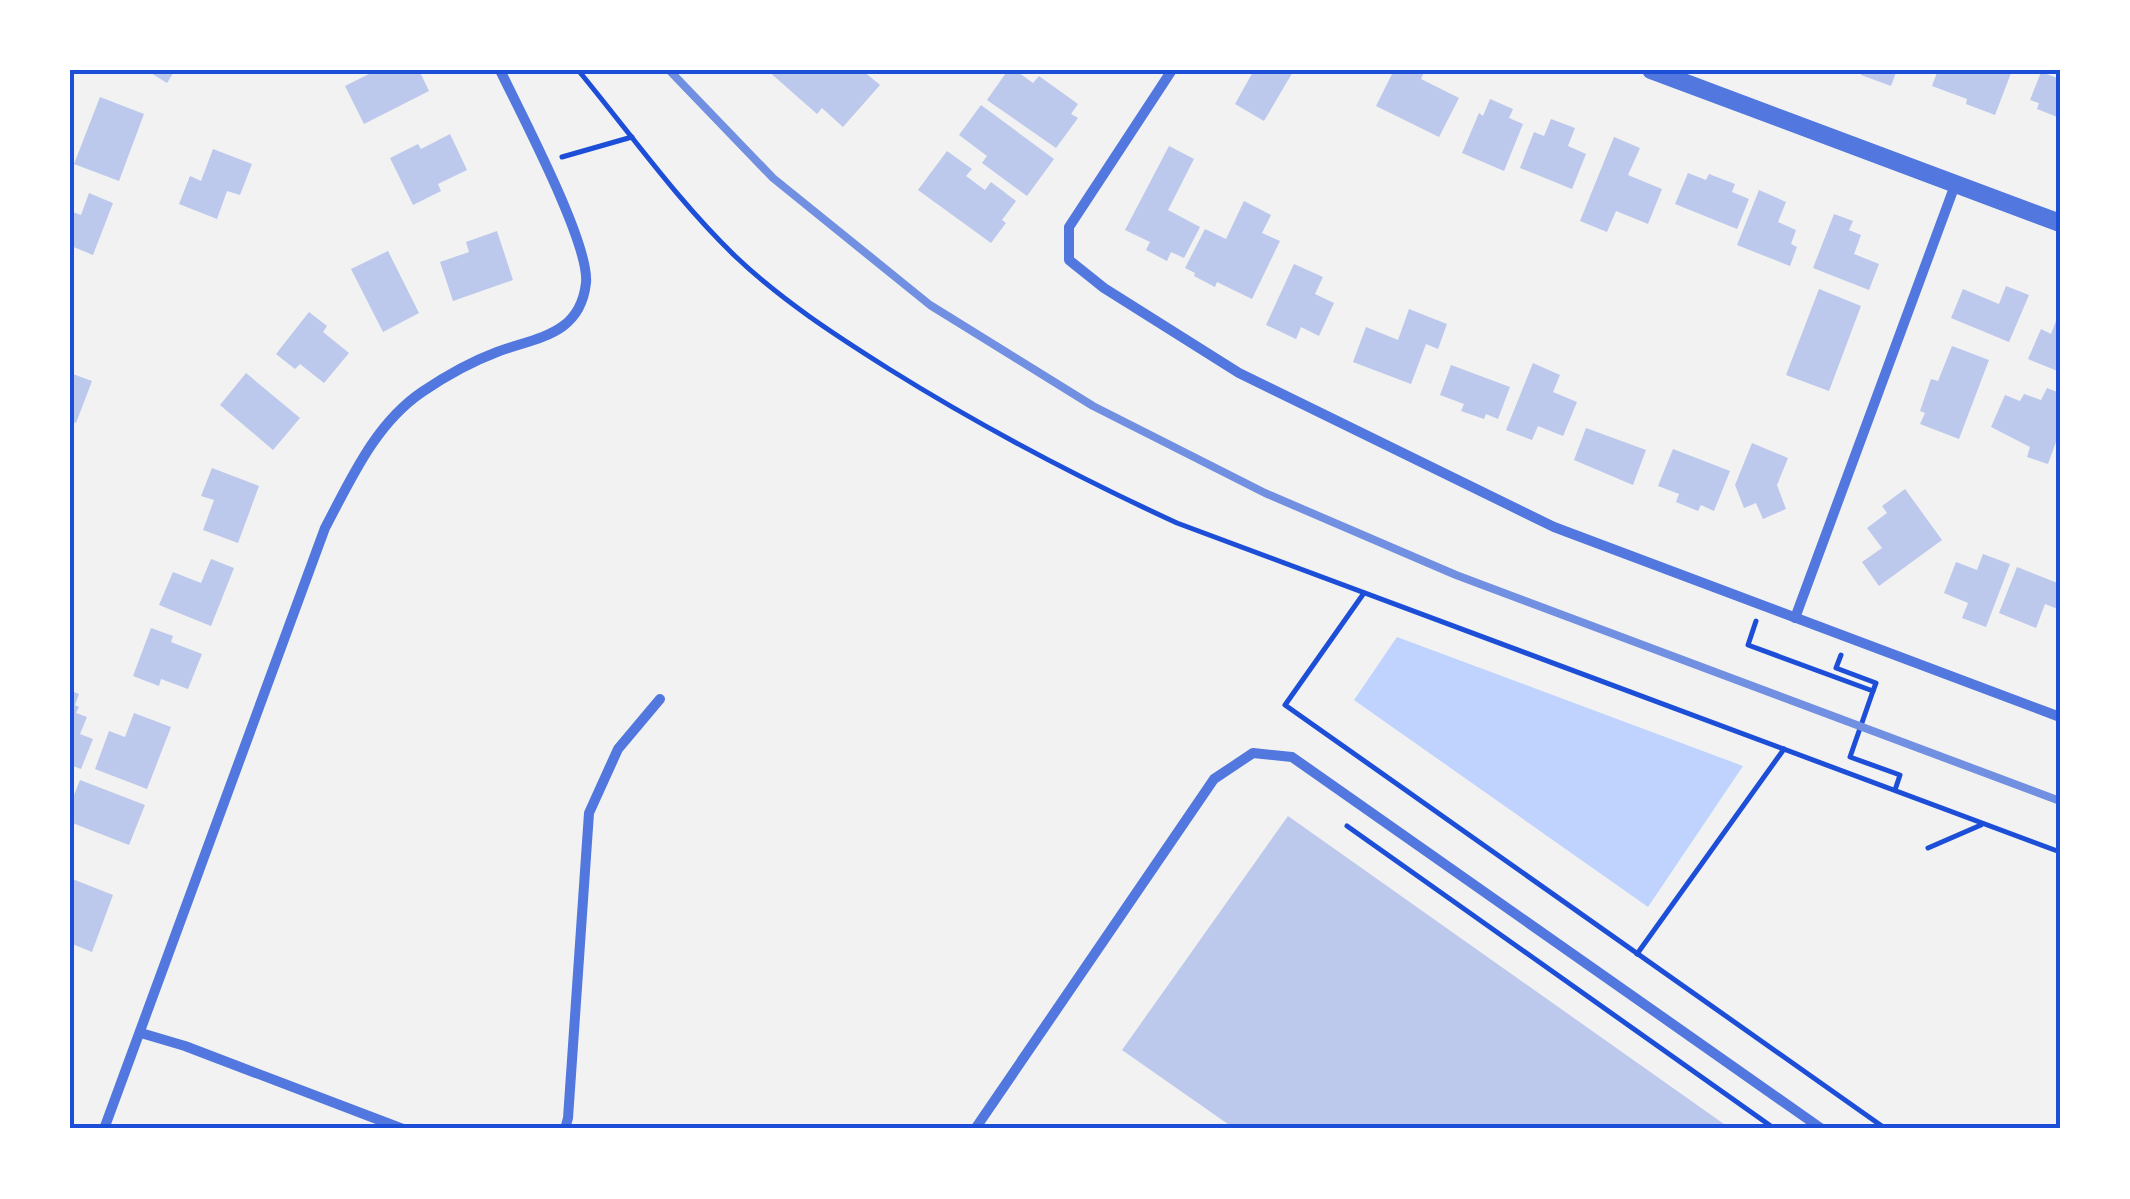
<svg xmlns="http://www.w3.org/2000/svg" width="2130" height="1199" font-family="'Open Sans',sans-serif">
<rect width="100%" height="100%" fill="#f2f2f2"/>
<path fill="#bfd3fe" d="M1397,637L1743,766L1648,907L1354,700Z"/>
<g fill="#bdc9ec">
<path d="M146,70H175L167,83Z"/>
<path d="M377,70H419L429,91L364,124L345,86Z"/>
<path d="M767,70H862L880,85L843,127L822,108L817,114Z"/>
<path d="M1008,70H1015L1033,83L1039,76L1078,104L1071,114L1078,118L1056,148L987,100Z"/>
<path d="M1254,70H1294L1264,121L1235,104Z"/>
<path d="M1394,70H1425L1421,79L1459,98L1439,137L1376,106Z"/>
<path d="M1863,70H1897L1891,86L1861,75Z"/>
<path d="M1938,70H2003L2011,73L1995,115L1966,104L1967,99L1932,86Z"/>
<path d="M2041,72L2060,79V118L2037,109L2039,103L2030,100Z"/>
<path d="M100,97L144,114L119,181L74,164Z"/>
<path d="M1490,99L1513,109L1509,118L1523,124L1504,171L1462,153L1479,113L1483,116Z"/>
<path d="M981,105L1054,159L1027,196L982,163L987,156L959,135Z"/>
<path d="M1551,119L1575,128L1568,146L1586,154L1572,189L1520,168L1534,132L1544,136Z"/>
<path d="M450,134L467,170L438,184L441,191L413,205L390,158L418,144L421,149Z"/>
<path d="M1614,137L1640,148L1628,175L1662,189L1648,224L1616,211L1607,232L1580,221Z"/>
<path d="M1169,146L1194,159L1168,210L1200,227L1184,258L1171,252L1167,261L1146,250L1150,242L1125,230Z"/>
<path d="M213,149L252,164L240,195L227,191L217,219L179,204L190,176L201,181Z"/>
<path d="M947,151L972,169L966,176L985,190L991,182L1016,201L1002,220L1006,223L991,243L918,190Z"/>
<path d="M1688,173L1706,180L1709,174L1735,184L1732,192L1749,199L1737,229L1675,204Z"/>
<path d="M1759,190L1786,202L1778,222L1796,230L1791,244L1797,247L1790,266L1737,245Z"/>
<path d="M89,193L113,203L93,255L71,246L73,239L70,238V211L81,215Z"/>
<path d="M1244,201L1271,215L1262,233L1280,241L1252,299L1217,282L1215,287L1194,276L1195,273L1185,268L1205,229L1226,239Z"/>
<path d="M1834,214L1853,221L1849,230L1861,235L1854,254L1879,264L1869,290L1813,268Z"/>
<path d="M497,231L513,280L453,301L440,262L469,252L466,242Z"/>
<path d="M388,251L419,313L383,332L351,269Z"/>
<path d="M1294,264L1323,277L1315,294L1334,303L1319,336L1301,327L1296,339L1266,325Z"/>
<path d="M2006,286L2029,295L2009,342L1951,318L1963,289L1999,304Z"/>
<path d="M1819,289L1861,306L1829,391L1786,375Z"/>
<path d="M1409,309L1447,324L1438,349L1426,344L1411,384L1353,362L1366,327L1398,340Z"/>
<path d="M309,312L327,326L323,332L349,353L324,383L300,364L295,369L276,354Z"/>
<path d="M2056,321L2060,322V372L2028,359L2041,329L2051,334Z"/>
<path d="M1952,346L1989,360L1959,439L1920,424L1925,413L1920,411L1931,379L1938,381Z"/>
<path d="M1533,363L1560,375L1553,392L1577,402L1563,436L1538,426L1532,440L1506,430Z"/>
<path d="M1451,365L1510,387L1498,419L1486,414L1484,419L1461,411L1464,404L1440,395Z"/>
<path d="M70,373L92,381L76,423L70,421Z"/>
<path d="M246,373L300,418L273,450L220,405Z"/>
<path d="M2047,388L2060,393V431L2048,464L2027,457L2030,447L1991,427L2005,395L2020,401L2024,394L2041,400Z"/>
<path d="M1586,428L1646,450L1633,485L1574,460Z"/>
<path d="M1752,443L1788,458L1777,485L1786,509L1763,519L1756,503L1744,508L1735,485Z"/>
<path d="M1673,449L1730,471L1714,511L1701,505L1698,511L1676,502L1679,494L1658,486Z"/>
<path d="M212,468L259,486L238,543L203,530L214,500L201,496Z"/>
<path d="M1905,489L1942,540L1879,586L1862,562L1882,548L1867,528L1887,513L1882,506Z"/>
<path d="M1983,554L2010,564L1986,627L1962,618L1968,603L1944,593L1956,562L1977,570Z"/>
<path d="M211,559L234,568L211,626L159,605L173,572L201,583Z"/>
<path d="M2017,567L2060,584V610L2045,604L2036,628L1999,613Z"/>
<path d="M151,628L173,636L171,642L202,654L188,689L161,679L159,686L133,676Z"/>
<path d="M70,690L79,694L75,705L79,707L76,713L87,717L80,734L93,739L81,769L70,765Z"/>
<path d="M134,713L171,727L147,789L95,769L109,731L125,737Z"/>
<path d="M80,780L145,805L129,845L70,822V805Z"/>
<path d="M1288,816L1731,1129H1235L1122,1050Z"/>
<path d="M70,878L113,895L92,952L70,943Z"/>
</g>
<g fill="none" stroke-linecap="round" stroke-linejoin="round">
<g stroke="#1d4ed8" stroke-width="5">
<path d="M578,70C630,133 677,200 735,256C781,300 835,335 889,369C982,427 1077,477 1177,523L2060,852"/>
<path d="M562,157L632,137"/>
<path d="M1364,593L1285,705L1886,1129"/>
<path d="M1756,621L1748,645L1873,691L1850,757L1900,775L1895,790"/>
<path d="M1841,655L1836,668L1876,683L1873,691"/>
<path d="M1347,826L1775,1129"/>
<path d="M1928,848L1981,825"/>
<path d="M1637,954L1784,749"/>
</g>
<g stroke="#5277de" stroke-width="10">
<path d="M1172,70L1069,227V260L1104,288L1239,373L1554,527L2060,717"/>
<path d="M1795,618L1955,185"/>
<path d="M141,1033L185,1046L403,1129"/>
<path d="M104,1129L325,528C351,479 375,424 422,392C444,377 473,361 497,352C538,337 580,335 586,283C590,244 520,112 500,70"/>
<path d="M565,1129L568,1118L589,813L618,749L660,699"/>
<path d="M975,1129L1214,779L1253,753L1292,757L1822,1129"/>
</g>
<path stroke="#5277de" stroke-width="18" d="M1651,70L2060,223"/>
<path stroke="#7290e2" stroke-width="8" d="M669,70L773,178L930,305L1093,406L1265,493L1456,575L2060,801"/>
</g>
<rect width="2130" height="1199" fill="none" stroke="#ffffff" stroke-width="145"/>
<rect x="72" y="72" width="1986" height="1054" fill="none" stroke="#1d4ed8" stroke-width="4"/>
</svg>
